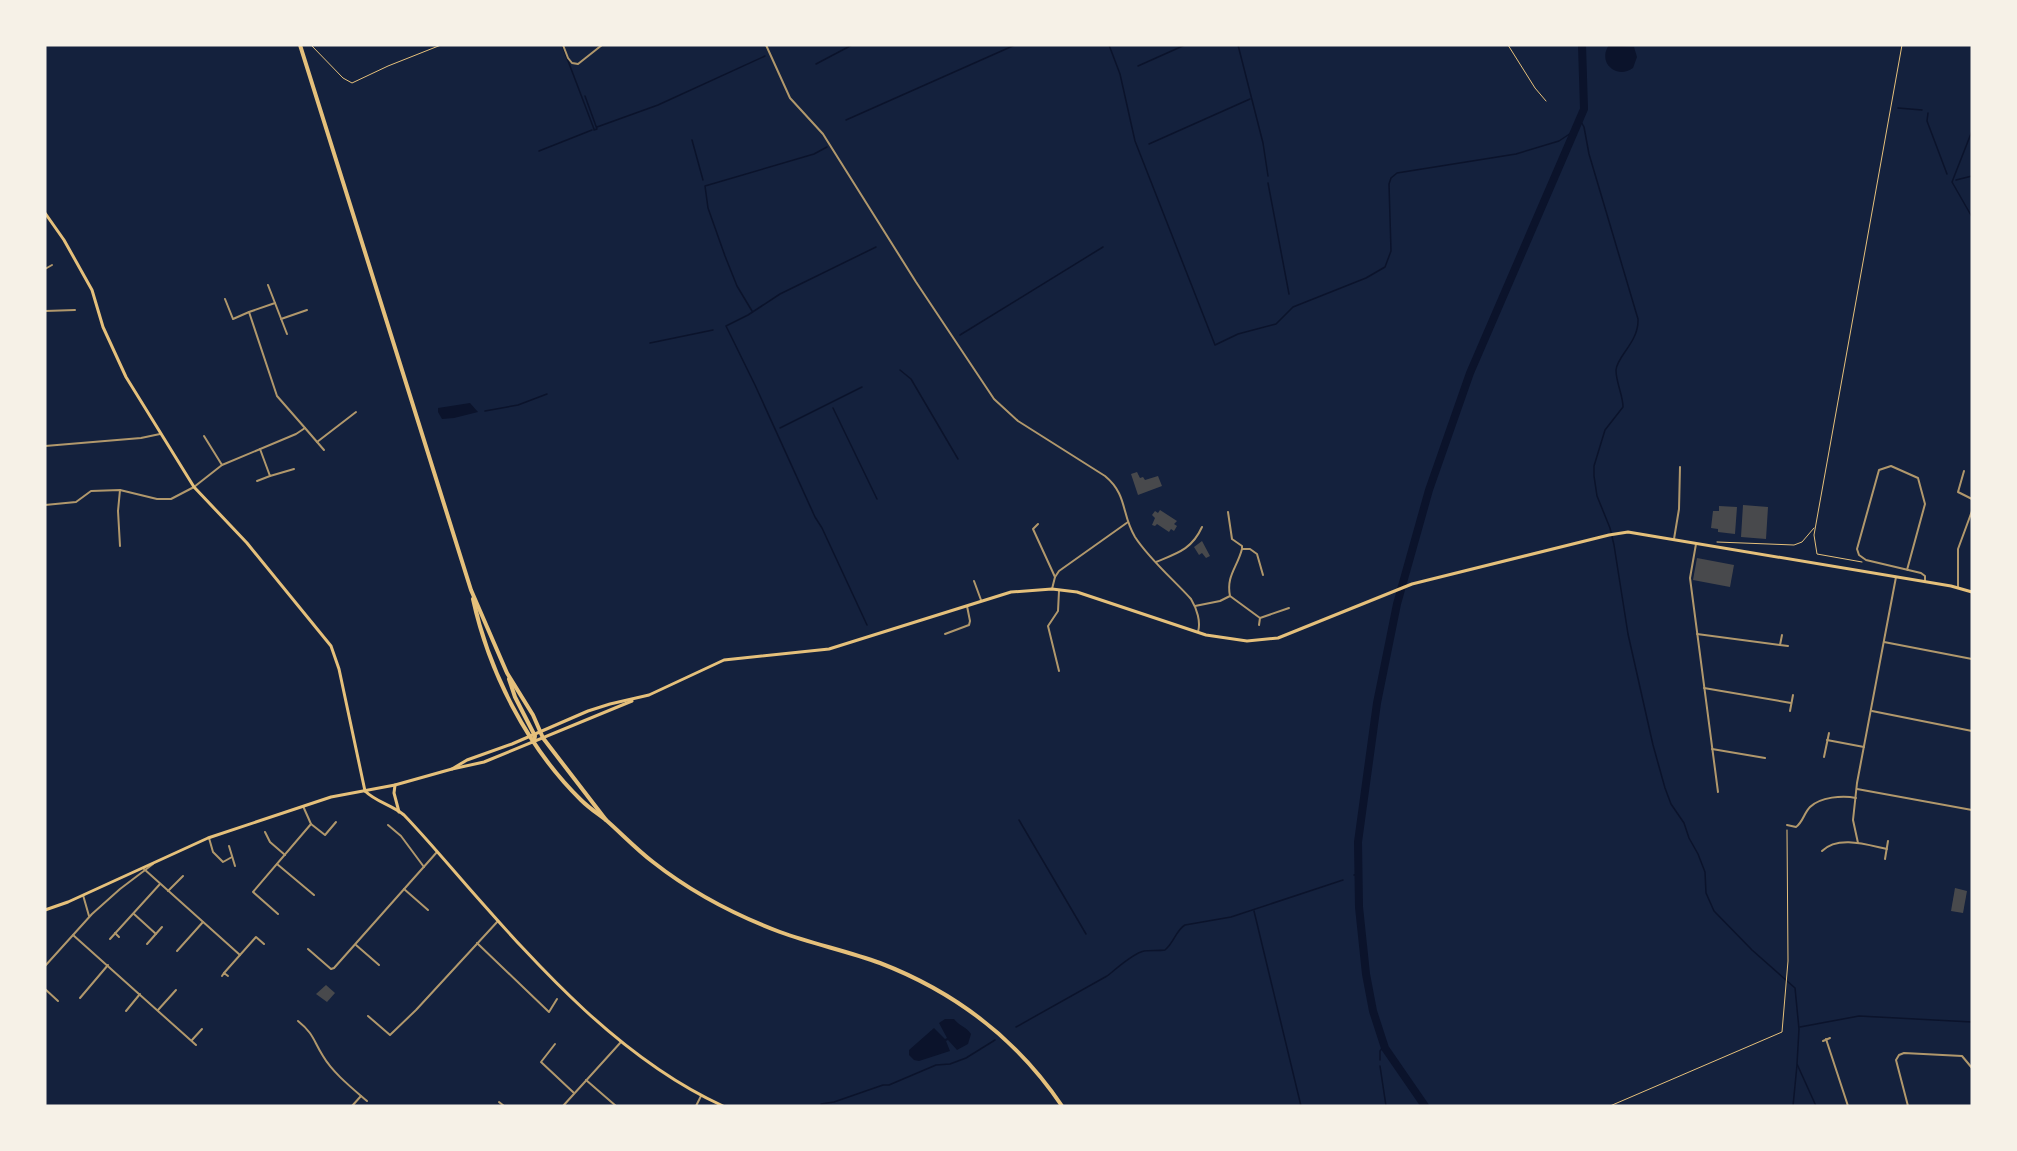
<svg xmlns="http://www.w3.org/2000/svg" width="2017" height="1151" font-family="'Source Sans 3',sans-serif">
<rect width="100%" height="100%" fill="#14213d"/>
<g fill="#0b132b">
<path d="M1609,45L1634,47L1637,57L1633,68C1616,80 1597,62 1609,45Z"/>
<path d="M470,403L478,412L454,418L442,419L438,412V408Z"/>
<path d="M945,1019H954C959,1026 967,1027 971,1034L968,1044L957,1050L948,1040L946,1041L950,1051L919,1061L914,1060L909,1055V1050L934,1028L945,1039L947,1038L939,1023Z"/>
</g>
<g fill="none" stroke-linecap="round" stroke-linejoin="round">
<g stroke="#0b132b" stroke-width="1.5">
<path d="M562,45L594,129"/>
<path d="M1109,45L1120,74L1135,141L1215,345L1238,334L1276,324L1293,307L1366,278L1385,267L1391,251L1389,184L1391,178L1397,173L1516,154L1559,141L1574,131"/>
<path d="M1238,45L1263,143L1268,176"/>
<path d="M1970,45L1972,48"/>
<path d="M816,64L852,45"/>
<path d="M1138,66L1185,45"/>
<path d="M585,96L597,129L594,130"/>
<path d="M1898,108L1922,110"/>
<path d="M1928,113L1927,121L1947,174"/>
<path d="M846,120L1015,45"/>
<path d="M1580,120L1584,127L1589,154L1638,319C1639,342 1617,356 1616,370C1616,383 1623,395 1623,407L1605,430L1594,466V476L1597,496L1610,528L1614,545L1628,634L1653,745L1665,788L1671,804L1684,823L1689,838L1698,854L1705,872L1706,893L1714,911L1752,950L1795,988L1799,1029L1797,1064L1816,1106"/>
<path d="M597,127L658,105L765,56"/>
<path d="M1972,131L1952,182L1972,217"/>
<path d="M692,140L703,180"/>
<path d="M1149,144L1250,99"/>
<path d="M539,151L592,130"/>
<path d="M1956,180L1972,176"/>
<path d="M1268,183L1289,294"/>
<path d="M752,311L737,286L725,256L708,208L705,186L814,154L827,147"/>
<path d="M960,335L1103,247"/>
<path d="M650,343L713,330"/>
<path d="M900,370L911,379L958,459"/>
<path d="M833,408L877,499"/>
<path d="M485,411L518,405L547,394"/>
<path d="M780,428L862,387"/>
<path d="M867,625L822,528L815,517L755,385L726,326L748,315L780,294L876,247"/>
<path d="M1019,820L1086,934"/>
<path d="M1354,875L1358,874"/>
<path d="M1254,911L1301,1106"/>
<path d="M1016,1027L1107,976C1115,970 1133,953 1144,951C1151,950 1158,951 1165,950C1174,943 1176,930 1185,925L1231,917L1343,880"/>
<path d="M1800,1027L1859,1016L1972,1022"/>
<path d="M1380,1060V1051L1384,1046"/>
<path d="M1380,1066L1386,1106"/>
<path d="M821,1104L834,1102L883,1085H889L936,1065L950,1064L966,1058L995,1040"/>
<path d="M1793,1106L1797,1065"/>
</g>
<path stroke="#0b132b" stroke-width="8" d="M1425,1106L1385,1048L1373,1011L1366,974L1359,907L1358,842L1377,703L1397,604L1429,490L1470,373L1584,109L1582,45"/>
</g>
<g fill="#48494c">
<path d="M1137,472L1140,478L1143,477L1145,480L1158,476L1162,486L1138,495L1131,474Z"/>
<path d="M1743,505L1768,507L1766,539L1741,537Z"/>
<path d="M1719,506L1737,507L1735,534L1718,532V529L1711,528L1713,511H1719Z"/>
<path d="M1160,510L1177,521L1174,524L1177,526L1174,531L1171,529L1169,532L1157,524L1155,526L1152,525L1155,518L1152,515L1155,511L1158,513Z"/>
<path d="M1202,541L1210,556L1206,558L1202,553L1199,555L1194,547Z"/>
<path d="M1697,558L1734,565L1730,587L1693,580Z"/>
<path d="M1955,888L1967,891L1963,913L1951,911Z"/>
<path d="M326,985L335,993L327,1002L316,994Z"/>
</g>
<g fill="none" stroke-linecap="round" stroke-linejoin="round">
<g stroke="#e5c07b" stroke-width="1">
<path d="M311,45L343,78L352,83L388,66L441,45"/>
<path d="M1508,45L1535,88L1546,101"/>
<path d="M1717,542L1794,545L1802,542L1814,528"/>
<path d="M1862,562L1817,554L1814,535L1902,45"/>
<path d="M1610,1106L1782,1032L1788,961L1787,830"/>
</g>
<g stroke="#b1986c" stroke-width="2">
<path d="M563,45L568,58L572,63L578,64L602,45"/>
<path d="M45,269L52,265"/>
<path d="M275,303L287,334"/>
<path d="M45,311L75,310"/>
<path d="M249,312L275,303L268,285"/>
<path d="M281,319L307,310"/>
<path d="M305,428L324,450"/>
<path d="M204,436L222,465"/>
<path d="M317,442L356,412"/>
<path d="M45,446L141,438L160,434"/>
<path d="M260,449L270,476L294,469"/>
<path d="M1964,471L1958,492L1972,499"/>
<path d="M257,481L270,476"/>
<path d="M120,490L118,511L120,546"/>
<path d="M45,505L76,502L91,491L120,490L157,499H171L194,487L222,465L296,434L305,428L277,396L249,312L233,319L225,299"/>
<path d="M1228,512L1232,539L1242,546V548"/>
<path d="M1038,524L1033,529L1055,577"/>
<path d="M1674,539L1679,509L1680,467"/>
<path d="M1696,544L1690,578L1718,792"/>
<path d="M1156,562C1178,553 1192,549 1202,527"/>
<path d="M1907,570L1925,504L1918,478L1891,466L1879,470L1857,549L1859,555L1866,560L1921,573L1925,576V582"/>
<path d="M974,581L981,600"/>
<path d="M1958,588V549L1972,511"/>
<path d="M1052,589L1055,577L1059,571L1128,522"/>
<path d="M1059,591L1058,611L1048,626L1059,671"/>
<path d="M1230,596L1260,618L1289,608"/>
<path d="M1195,606L1220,601L1230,596C1226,576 1237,568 1242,549H1250L1257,554L1263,575"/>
<path d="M1259,625L1260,618"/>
<path d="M945,634L969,625L970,621L967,606"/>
<path d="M1697,634L1780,645"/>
<path d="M1782,635L1780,645L1788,646"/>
<path d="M1884,642L1972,659"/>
<path d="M1704,688L1791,703"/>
<path d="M1790,711L1793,695"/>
<path d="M1872,711L1972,731"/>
<path d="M1827,740L1864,747"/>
<path d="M1712,749L1765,758"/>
<path d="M1824,757L1829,733"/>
<path d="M1857,789L1972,810"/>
<path d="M311,824L325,835L336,822"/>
<path d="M388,825L401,836L424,867"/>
<path d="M1787,825L1796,827C1803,822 1804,813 1810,807C1820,797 1843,795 1856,798"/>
<path d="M265,832L270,842L285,855"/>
<path d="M209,838L213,852L223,862L232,857"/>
<path d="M1858,843L1853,820L1857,783L1896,577"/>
<path d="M229,846L235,866"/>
<path d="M1822,851C1838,835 1868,845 1887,849"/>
<path d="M1885,859L1888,841"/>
<path d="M277,864L314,895"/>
<path d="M144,869L240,955"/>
<path d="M404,889L428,910"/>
<path d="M168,891L183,876"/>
<path d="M134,914L156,934"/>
<path d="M278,914L253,892L311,824L303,806"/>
<path d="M115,933L119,937"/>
<path d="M73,935L196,1045"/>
<path d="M110,939L160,884"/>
<path d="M477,943L549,1012L557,999"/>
<path d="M147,944L162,927"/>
<path d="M356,945L379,965"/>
<path d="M308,949L331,969L334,968L437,852"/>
<path d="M177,951L203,922"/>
<path d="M224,973L256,937L264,944"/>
<path d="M222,976L224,973L228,976"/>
<path d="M45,989L58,1001"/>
<path d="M80,998L108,965"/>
<path d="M158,1010L176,990"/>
<path d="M126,1011L140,994"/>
<path d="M368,1016L390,1035L416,1010L498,921"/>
<path d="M298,1021C314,1034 313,1040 323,1056C333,1073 352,1088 367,1101"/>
<path d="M1826,1039L1848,1106"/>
<path d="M192,1040L202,1029"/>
<path d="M1823,1041L1830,1038"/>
<path d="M555,1044L541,1062L574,1093"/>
<path d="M586,1080L616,1106"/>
<path d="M499,1102L504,1106"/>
<path d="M352,1106L361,1096"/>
<path d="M563,1106L621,1042"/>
<path d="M696,1106L701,1096"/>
<path d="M1908,1106L1896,1060L1899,1055L1904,1053L1962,1056L1972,1068"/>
</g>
<g stroke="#b1986c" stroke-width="2">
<path d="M766,45L790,98L823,134L916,282L994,399L1018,421L1105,476C1128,495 1121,514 1135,537C1150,560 1173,579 1191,599C1197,609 1201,622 1198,632"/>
<path d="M83,895L89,916"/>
<path d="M45,966L92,914L120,889L153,864"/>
</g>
<g stroke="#e5c07b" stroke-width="3">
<path d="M45,213L64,240L92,290L103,327L126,377L194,487L247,543L331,646L339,669L365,791"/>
<path d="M452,769L467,760L512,744L588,711L610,704L649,695L724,660L829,649L1011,592L1052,589L1077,592L1206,635L1247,641L1278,638L1412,584L1609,535L1628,532L1951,586L1972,592"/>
<path d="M395,785L394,793L399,812"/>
<path d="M365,791C376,802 392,805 404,815C426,838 447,863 468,887C540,969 622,1060 723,1106"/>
<path d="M45,910L68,902L208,838L331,797L395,785L452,769L484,762L632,701"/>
</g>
<g stroke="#e5c07b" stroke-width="4">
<path d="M300,45L471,590L507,673L533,715L543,738L606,820"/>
<path d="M473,599C489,672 527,747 581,800C589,808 597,813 606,820C622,834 636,849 653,862C691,892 735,915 780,932C813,944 847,951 880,963C955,992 1017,1039 1062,1106"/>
<path d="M509,679L515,697L535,736L534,742"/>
</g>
</g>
<rect width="2017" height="1151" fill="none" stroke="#f6f1e7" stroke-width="93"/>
</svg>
